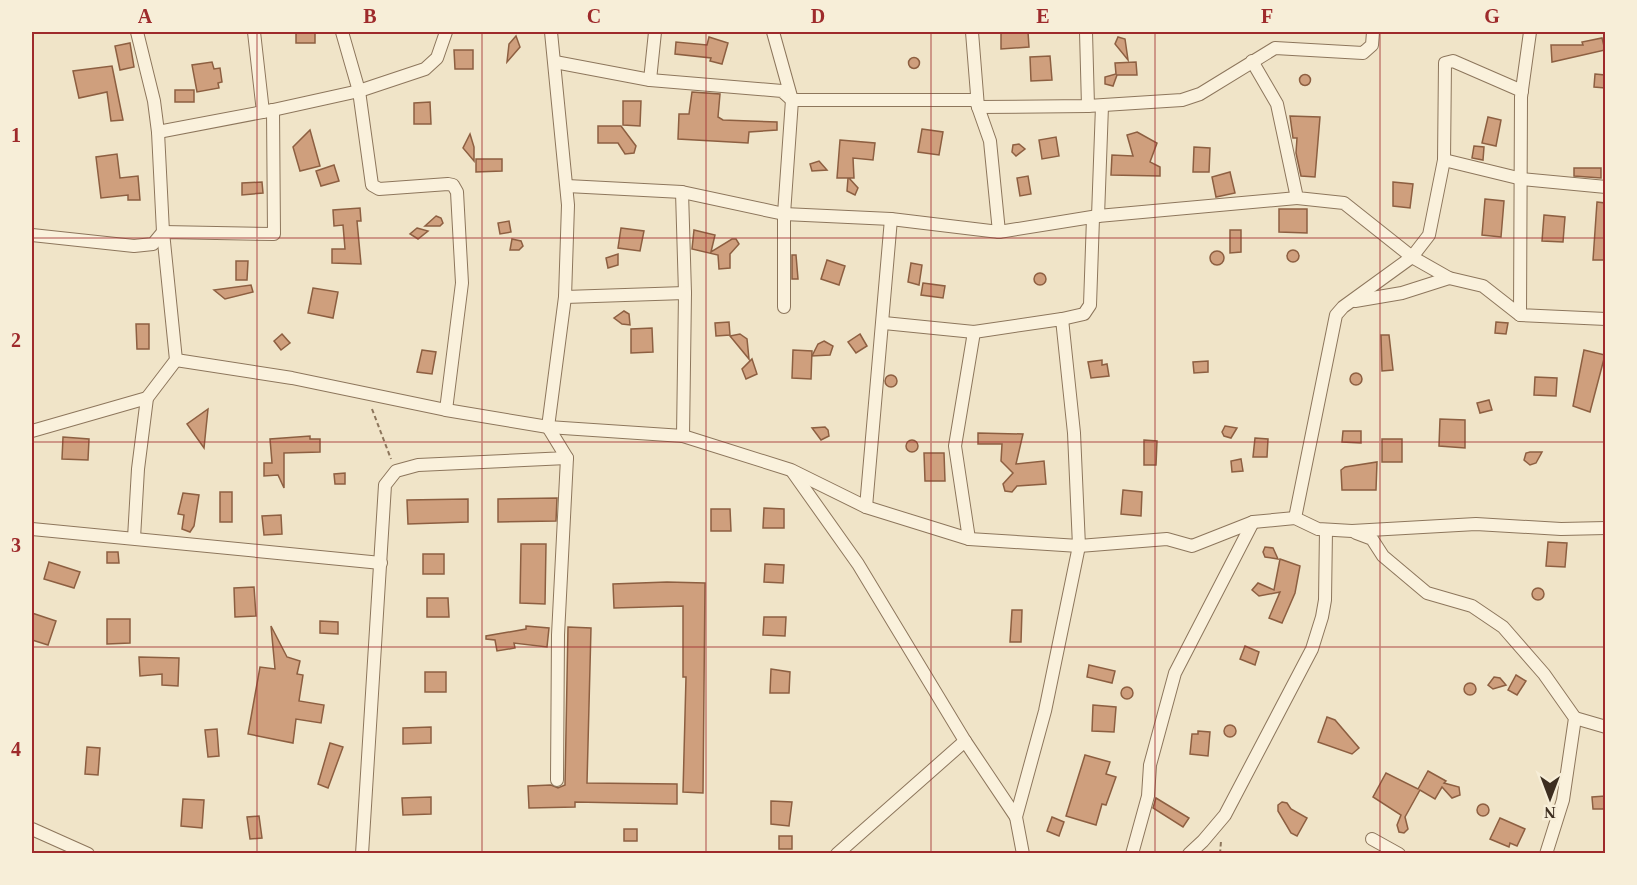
<svg xmlns="http://www.w3.org/2000/svg" width="1637" height="885" font-family="Georgia,serif">
<rect width="100%" height="100%" fill="#f0e4c8"/>
<g fill="#cf9f7d" stroke="#8d5f41" stroke-width="1.5">
<rect x="296" y="32" width="19" height="11"/>
<path d="M1001,32H1028L1029,47L1001,49Z"/>
<path d="M516,36L520,47L507,62L509,44Z"/>
<path d="M709,37L728,43L722,64L710,61L711,58L675,54L676,42L707,45Z"/>
<path d="M1118,37L1125,39L1128,60L1115,44Z"/>
<path d="M1602,38L1605,50L1552,62L1551,45H1583L1582,42Z"/>
<path d="M130,43L134,67L120,70L115,46Z"/>
<path d="M454,50H473V69H455Z"/>
<path d="M1050,56L1052,80L1031,81L1030,57Z"/>
<circle cx="914" cy="63" r="5.5"/>
<path d="M212,62L214,69L220,68L222,82L218,83L219,88L197,92L192,65Z"/>
<path d="M1136,62L1137,75H1117L1113,86L1105,84V77L1116,74L1115,63Z"/>
<path d="M112,66L123,120L111,121L107,92L79,98L73,71Z"/>
<path d="M1595,74L1605,75V88L1594,87Z"/>
<circle cx="1305" cy="80" r="5.5"/>
<rect x="175" y="90" width="19" height="12"/>
<path d="M692,92L720,94L718,117L723,120L777,122V130L749,132L748,143L678,139L679,114H689Z"/>
<path d="M623,101H641L640,126L623,125Z"/>
<path d="M430,102L431,124H414V103Z"/>
<path d="M1290,116L1320,117L1315,177L1301,176L1296,153L1297,138H1293Z"/>
<path d="M1488,117L1501,120L1496,146L1482,143Z"/>
<path d="M598,126H621L636,146L634,153L625,154L618,143H598Z"/>
<path d="M922,129L943,132L939,155L918,152Z"/>
<path d="M310,130L320,166L300,171L293,147Z"/>
<path d="M1137,132L1157,143L1150,162L1160,167V176L1111,175L1112,155L1133,156L1127,135Z"/>
<path d="M470,134L474,147V161L463,148Z"/>
<path d="M1056,137L1059,156L1042,159L1039,140Z"/>
<path d="M840,140L875,143L873,160L853,158L854,178H849L858,188L855,195L847,191L848,178H837Z"/>
<path d="M1019,144L1025,149L1016,156L1012,152L1013,145Z"/>
<path d="M1474,146L1484,147L1483,160L1472,158Z"/>
<path d="M1194,147L1210,148L1209,172H1193Z"/>
<path d="M117,154L120,178L138,176L140,200H128V195L101,198L96,157Z"/>
<path d="M476,159H502V171L476,172Z"/>
<path d="M819,161L827,170L812,171L810,164Z"/>
<path d="M334,165L339,181L321,186L316,171Z"/>
<path d="M1574,168H1601V178L1574,176Z"/>
<path d="M1230,172L1235,193L1216,197L1212,177Z"/>
<path d="M1028,176L1031,194L1020,196L1017,178Z"/>
<path d="M262,182L263,193L242,195V183Z"/>
<path d="M1393,182L1413,184L1410,208L1393,206Z"/>
<path d="M1485,199L1504,201L1501,237L1482,235Z"/>
<path d="M1597,202L1605,203V260H1593Z"/>
<path d="M360,208L361,221H357L361,264L332,263V249H345L343,225L334,226L333,210Z"/>
<path d="M1279,209H1307V233L1279,232Z"/>
<path d="M1544,215L1565,217L1563,242L1542,241Z"/>
<path d="M436,216L441,218L443,223L440,226H425Z"/>
<path d="M509,221L511,232L500,234L498,223Z"/>
<path d="M417,228L428,231L418,239L410,234Z"/>
<path d="M621,228L644,231L640,251L618,248Z"/>
<path d="M694,230L715,235L711,252L732,239H736L739,244L730,254V268L719,269L718,255L692,249Z"/>
<path d="M1230,230H1241V252L1230,253Z"/>
<path d="M512,239L521,241L523,246L519,250H510Z"/>
<circle cx="1293" cy="256" r="6"/>
<circle cx="1217" cy="258" r="7"/>
<path d="M618,254V265L608,268L606,258Z"/>
<path d="M792,255H796L798,279H792Z"/>
<path d="M827,260L845,266L839,285L821,279Z"/>
<path d="M236,261H248L247,280H236Z"/>
<path d="M911,263L922,265L919,285L908,282Z"/>
<circle cx="1040" cy="279" r="6"/>
<path d="M923,283L945,286L943,298L921,295Z"/>
<path d="M251,285L253,292L225,299L214,290Z"/>
<path d="M313,288L338,292L333,318L308,313Z"/>
<path d="M624,311L629,314L630,325L622,324L614,318Z"/>
<path d="M729,322L730,335L716,336L715,323Z"/>
<path d="M1496,322L1508,323L1506,334L1495,333Z"/>
<path d="M136,324H149V349H137Z"/>
<path d="M652,328L653,352L631,353V329Z"/>
<path d="M282,334L290,343L281,350L274,341Z"/>
<path d="M740,334L747,339L749,359L730,336Z"/>
<path d="M860,334L867,346L856,353L848,342Z"/>
<path d="M1381,335H1389L1393,370L1382,371Z"/>
<path d="M824,341L833,346L830,355L812,356L818,344Z"/>
<path d="M422,350L436,352L432,374L417,372Z"/>
<path d="M793,350L812,351L811,379L792,378Z"/>
<path d="M1584,350L1605,355L1590,412L1573,406Z"/>
<path d="M752,359L757,374L746,379L742,369Z"/>
<path d="M1102,360V365L1107,364L1109,376L1091,378L1088,362Z"/>
<path d="M1208,361V372L1194,373L1193,362Z"/>
<circle cx="1356" cy="379" r="6"/>
<circle cx="891" cy="381" r="6"/>
<path d="M1535,377L1557,378L1556,396L1534,395Z"/>
<path d="M1489,400L1492,410L1480,413L1477,403Z"/>
<path d="M208,409L204,448L187,424Z"/>
<path d="M1440,419L1465,420V448L1439,446Z"/>
<path d="M1225,426L1237,428L1231,438L1224,436L1222,432Z"/>
<path d="M825,427L828,430L829,436L821,440L812,428Z"/>
<path d="M1343,431H1361V443L1342,442Z"/>
<path d="M978,433L1023,434L1016,464L1044,461L1046,484L1017,486L1012,492L1005,491L1003,484L1013,473L1001,461L1002,444H978Z"/>
<path d="M310,436V439H320V452L284,453V488L278,475L264,476V463H272L270,439Z"/>
<path d="M63,437L89,439L88,460L62,459Z"/>
<path d="M1255,438L1268,439L1267,457H1253Z"/>
<rect x="1382" y="439" width="20" height="23"/>
<path d="M1144,440L1157,441L1156,465H1144Z"/>
<circle cx="912" cy="446" r="6"/>
<path d="M1530,452H1542L1536,463L1530,465L1524,460L1526,453Z"/>
<path d="M924,453H944L945,481H925Z"/>
<path d="M1241,459L1243,471L1232,472L1231,461Z"/>
<path d="M1377,462L1376,490H1342L1341,470L1345,467Z"/>
<path d="M345,473V484H335L334,474Z"/>
<path d="M1123,490L1142,492L1141,516L1121,514Z"/>
<rect x="220" y="492" width="12" height="30"/>
<path d="M183,493L199,495L194,526L190,532L182,529L184,515L178,514Z"/>
<path d="M557,498L556,521L498,522V499Z"/>
<path d="M468,499V522L408,524L407,500Z"/>
<path d="M764,508L784,509V528H763Z"/>
<path d="M711,509H730L731,531H711Z"/>
<path d="M281,515L282,534L264,535L262,516Z"/>
<path d="M1548,542L1567,543L1565,567L1546,566Z"/>
<path d="M521,544H546L545,604L520,603Z"/>
<path d="M1265,547L1273,548L1278,559L1265,557L1263,552Z"/>
<path d="M107,552H118L119,563H107Z"/>
<rect x="423" y="554" width="21" height="20"/>
<path d="M1280,559L1300,566L1295,593L1282,623L1269,618L1280,592L1259,596L1252,590L1258,583L1274,590Z"/>
<path d="M49,562L80,572L74,588L44,579Z"/>
<path d="M765,564L784,565L783,583L764,582Z"/>
<path d="M667,582L705,583L703,793L683,792L686,677H683V606L614,608L613,584Z"/>
<path d="M254,587L256,616L235,617L234,588Z"/>
<circle cx="1538" cy="594" r="6"/>
<path d="M427,598H448L449,617H427Z"/>
<path d="M1012,610H1022L1021,642H1010Z"/>
<path d="M32,613L56,621L48,645L32,640Z"/>
<path d="M764,617H786L785,636L763,635Z"/>
<path d="M107,619H130V643L107,644Z"/>
<path d="M320,621L338,622V634L320,633Z"/>
<path d="M271,626L287,657L300,661L297,674L303,675L299,701L324,705L321,723L296,719L293,743L248,734L260,667L275,669Z"/>
<path d="M526,626L549,628L547,647L514,643L515,648L497,651L495,640L486,639V636L526,629Z"/>
<path d="M568,627L591,628L587,783L677,784V804L575,802V807L529,808L528,786L551,785L558,788L565,785Z"/>
<path d="M1245,646L1259,652L1255,665L1240,659Z"/>
<path d="M139,657L179,658L178,686L162,685V674L140,676Z"/>
<path d="M1089,665L1115,671L1112,683L1087,677Z"/>
<path d="M771,669L790,672L789,693H770Z"/>
<rect x="425" y="672" width="21" height="20"/>
<path d="M1516,675L1526,681L1517,695L1508,690Z"/>
<path d="M1494,677L1500,678L1506,685L1493,689L1488,685Z"/>
<circle cx="1470" cy="689" r="6"/>
<circle cx="1127" cy="693" r="6"/>
<path d="M1093,705L1116,707L1114,732L1092,731Z"/>
<path d="M1327,717L1335,720L1359,748L1352,754L1318,742Z"/>
<circle cx="1230" cy="731" r="6"/>
<path d="M431,727V743L403,744V728Z"/>
<path d="M217,729L219,756L208,757L205,730Z"/>
<path d="M1198,731L1210,732L1208,756L1190,754L1192,734H1198Z"/>
<path d="M330,743L343,747L328,788L318,784Z"/>
<path d="M87,747L100,748L98,775L85,774Z"/>
<path d="M1085,755L1110,762L1106,774L1116,777L1106,805L1102,804L1096,825L1066,816Z"/>
<path d="M1428,771L1446,781L1444,783L1459,787L1460,795L1452,798L1442,787L1435,799L1420,790L1405,817L1408,829L1404,833L1399,832L1397,825L1401,815L1373,797L1386,773L1418,789Z"/>
<path d="M1605,796V809H1593L1592,797Z"/>
<path d="M431,797V814L403,815L402,798Z"/>
<path d="M1156,798L1189,818L1183,827L1153,808Z"/>
<path d="M183,799L204,800L202,828L181,826Z"/>
<path d="M771,801L792,802L789,826L771,824Z"/>
<path d="M1282,802L1287,803L1291,809L1307,818L1297,836L1291,833L1278,811V805Z"/>
<circle cx="1483" cy="810" r="6"/>
<path d="M259,816L262,838L250,839L247,817Z"/>
<path d="M1052,817L1064,822L1059,836L1047,831Z"/>
<path d="M1500,818L1525,829L1517,846L1510,843L1509,847L1490,839Z"/>
<rect x="624" y="829" width="13" height="12"/>
<rect x="779" y="836" width="13" height="13"/>
</g>
<g fill="none" stroke-linecap="round" stroke-linejoin="round">
<defs>
<g id="street">
<path d="M254,32L263,112"/>
<path d="M342,32L359,91L372,185L379,189L448,184L453,185L457,192L462,283L446,410"/>
<path d="M773,32L792,100L784,214V307"/>
<path d="M972,32L978,107L990,141L999,232"/>
<path d="M1086,32L1088,106"/>
<path d="M1530,32L1521,97L1520,315L1606,319"/>
<path d="M1252,61L1277,104L1297,198L1344,203L1412,257L1449,278L1483,286L1520,315"/>
<path d="M555,62L650,80L782,91L792,100H976L978,107L1088,106L1182,100L1200,94L1275,48L1363,53L1372,45L1373,32"/>
<path d="M650,80L655,32"/>
<path d="M158,132L273,110L359,91L425,69L437,58L446,32"/>
<path d="M1444,160L1445,63L1453,61L1522,91"/>
<path d="M567,186L682,192L784,214L891,219L999,232L1098,216L1297,198"/>
<path d="M682,192L685,293L683,436"/>
<path d="M1098,216L1102,106"/>
<path d="M32,235L134,246L153,244L163,232L274,234L273,110"/>
<path d="M565,297L685,293"/>
<path d="M1355,301L1402,293L1449,278"/>
<path d="M1062,319L1084,314L1090,305L1093,218"/>
<path d="M884,323L974,332L1062,319L1074,433L1079,546L1045,711L1016,817L1023,854"/>
<path d="M176,360L292,378L446,410L548,427L683,436L791,470L866,507L969,539L1079,546L1167,539L1192,546L1253,522L1295,518L1318,529L1352,531L1476,524L1561,529L1606,528"/>
<path d="M32,431L147,398"/>
<path d="M792,471L858,564L965,741L1016,817"/>
<path d="M866,507L891,219"/>
<path d="M1295,518L1336,315L1343,307L1412,257L1429,235L1444,160L1522,179L1606,187"/>
<path d="M32,529L381,563"/>
<path d="M1356,533L1372,539L1383,556L1427,593L1472,606L1503,627L1544,674L1575,718L1563,800L1546,854"/>
<path d="M134,538L138,469L147,398L176,360L163,232L158,132L154,101L137,32"/>
<path d="M969,539L955,446L974,332"/>
<path d="M1575,718L1606,727"/>
<path d="M557,780L558,635L567,458"/>
<path d="M32,829L88,854"/>
<path d="M1372,839L1399,854"/>
<path d="M362,854L385,485L396,471L418,465L567,458L548,427L565,297L568,205L551,32"/>
<path d="M837,854L965,741"/>
<path d="M1132,854L1148,796L1150,765L1175,673L1253,522"/>
<path d="M1189,854L1203,841L1225,815L1312,649L1322,617L1325,600L1326,530"/>
</g>
</defs>
<use href="#street" stroke="#8d765c" stroke-width="14"/>
<g stroke="#8d765c" stroke-width="2" stroke-dasharray="4.5 3" stroke-linecap="butt">
<path d="M372,409L391,459"/>
<path d="M1220,854L1221,841"/>
</g>
<use href="#street" stroke="#faf1dc" stroke-width="12"/>
</g>
<path fill="none" stroke="#9e2a2b" stroke-width="1.5" stroke-opacity="0.55" d="M257,32V854M482,32V854M706,32V854M931,32V854M1155,32V854M1380,32V854M32,238H1606M32,442H1606M32,647H1606"/>
<rect width="1637" height="885" fill="none" stroke="#f7eed8" stroke-width="66"/>
<g transform="translate(1550 798) rotate(180)" stroke="#f7eed8" stroke-width="4.5" paint-order="stroke">
<path d="M0-4.5L10 22L0 15L-10 22Z" fill="#3d2e20"/>
<text y="-9" font-size="16" font-weight="bold" text-anchor="middle" fill="#3d2e20">N</text>
</g>
<rect x="33" y="33" width="1571" height="819" fill="none" stroke="#9e2a2b" stroke-width="2"/>
<g font-size="20" text-anchor="middle" font-weight="bold" fill="#9e2a2b">
<text x="145" y="23">A</text>
<text x="370" y="23">B</text>
<text x="594" y="23">C</text>
<text x="818" y="23">D</text>
<text x="1043" y="23">E</text>
<text x="1267" y="23">F</text>
<text x="1492" y="23">G</text>
<text x="16" y="142">1</text>
<text x="16" y="347">2</text>
<text x="16" y="552">3</text>
<text x="16" y="756">4</text>
</g>
</svg>
